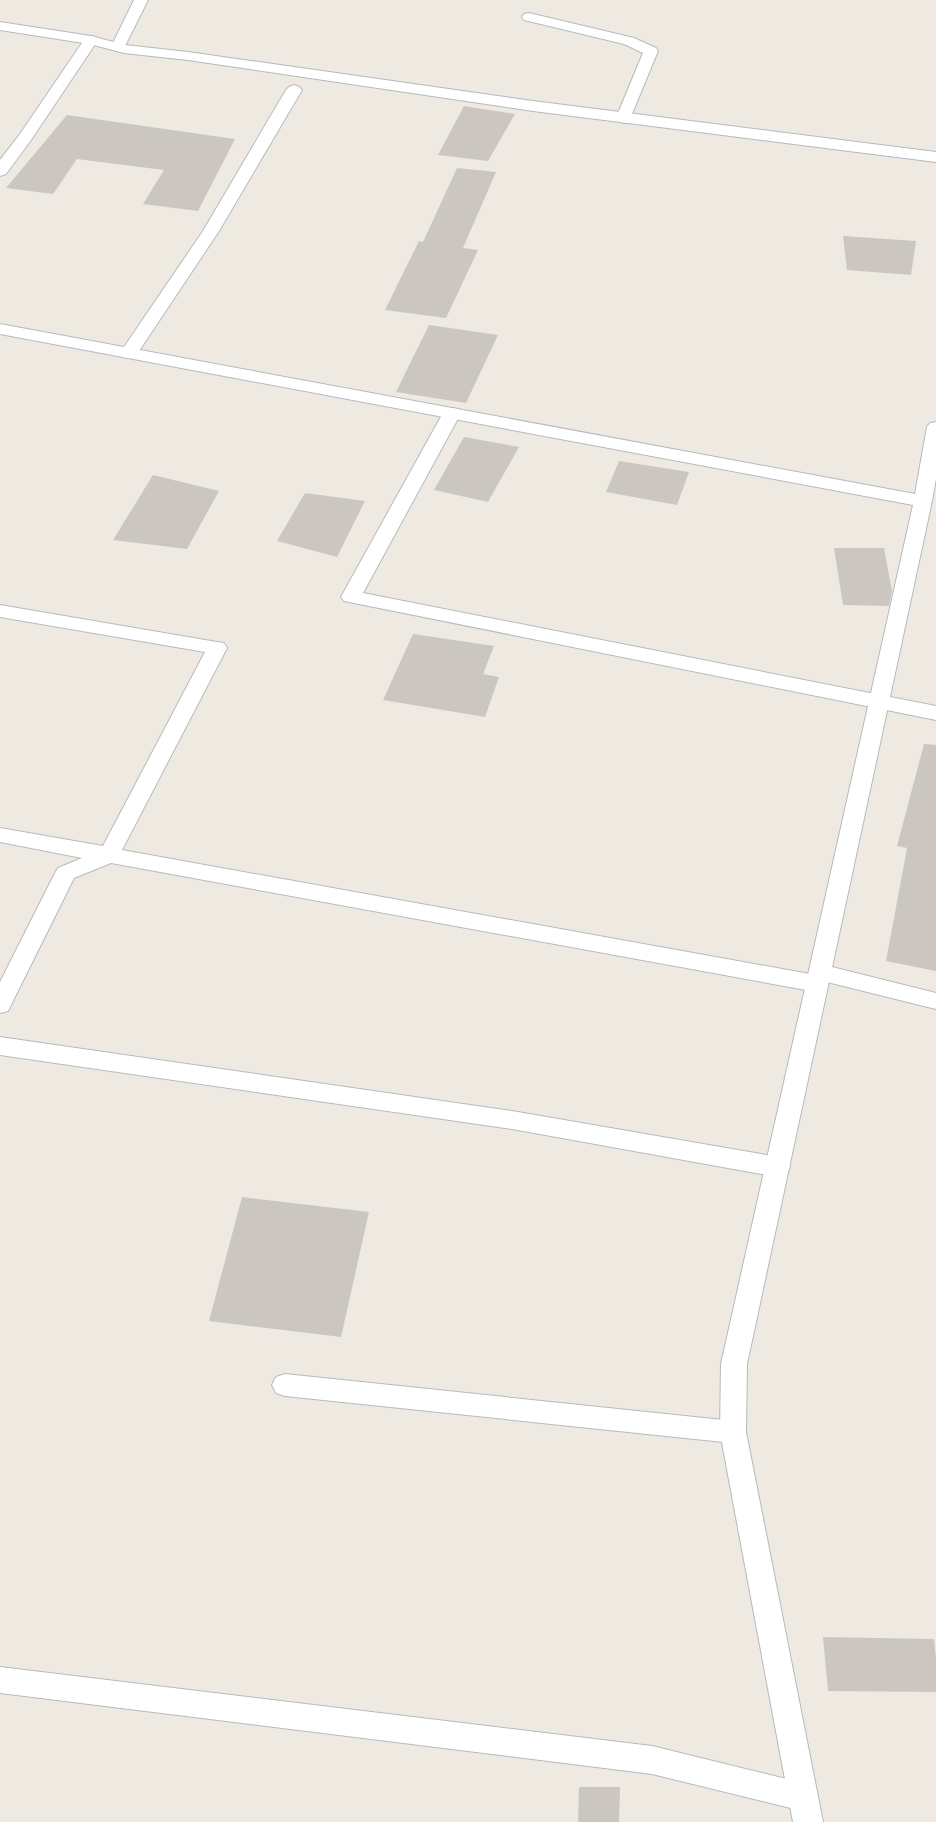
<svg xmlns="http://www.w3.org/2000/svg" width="936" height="1822" font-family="'PT Sans Narrow',sans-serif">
<rect width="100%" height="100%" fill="#eeeae1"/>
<g fill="#cbc7c0">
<path d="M464,106L515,114L488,161L438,155Z"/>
<path d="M67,115L235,139L198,211L143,204L164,170L77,159L53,194L6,188Z"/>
<path d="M457,168L496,172L463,248L478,250L446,318L385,310L419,241L423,242Z"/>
<path d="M843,236L916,241L911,275L847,270Z"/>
<path d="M429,325L498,335L466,403L396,392Z"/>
<path d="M464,437L519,447L488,502L434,490Z"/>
<path d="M619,461L689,472L677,505L606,492Z"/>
<path d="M153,475L219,491L187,549L113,540Z"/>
<path d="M305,493L365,501L337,557L277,541Z"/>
<path d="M834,548H884L892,591L889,606L843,605Z"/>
<path d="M413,634L494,646L483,674L499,677L485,717L383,700Z"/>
<path d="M924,744L936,745V971L886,961L907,848L897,846Z"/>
<path d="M242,1197L369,1212L341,1337L209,1321Z"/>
<path d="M823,1637L934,1639L936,1659V1692L828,1691Z"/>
<path d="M579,1787H620L619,1822H578Z"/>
</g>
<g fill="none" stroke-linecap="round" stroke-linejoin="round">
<defs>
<g id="street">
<path d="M134,0H148L123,50L118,51L113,50L111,47Z"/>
<path d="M529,13L634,38L656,48L658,51L629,121L624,123L619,121L616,118L643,53L624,44L524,20L522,17L524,14Z"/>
<path d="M91,36L96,37L98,40L31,140L6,174L0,176V160L20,134L86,37Z"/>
<path d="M294,85L299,87L302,90L219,231L135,357L129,358L123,357L120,353L203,231L286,90L289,87Z"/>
<path d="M452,408L458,409L461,413L363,593L936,706V720L344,601L341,597L443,413L446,409Z"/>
<path d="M0,605L217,642L224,643L227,648L122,850L810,974L809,972L812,966L820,964L936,993V1009L827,982L828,984L825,990L817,992L111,863L74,878L11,1005L8,1011L0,1013V982L55,873L58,868L82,858L0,842V828L103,846L205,652L0,617Z"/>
<path d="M0,1037L512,1111L778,1157L787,1160L790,1167L787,1174L778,1177L512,1129L0,1055Z"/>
<path d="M285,1374L733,1421L742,1424L746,1432L742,1440L733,1443L285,1396L276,1393L272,1385L276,1377Z"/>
<path d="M0,1667L652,1746L803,1783L813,1787L818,1797L813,1807L803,1811L652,1774L0,1693Z"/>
</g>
<g id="secondary">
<path d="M0,22L91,36L125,45L188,52L533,101L936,152V162L533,111L188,60L124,53L90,44L0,30Z"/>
<path d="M0,324L915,494L927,427L930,423L936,422V479L932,501L747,1364L746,1432L823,1822H793L720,1432L721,1364L913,505L0,334Z"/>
</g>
</defs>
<use href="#street" stroke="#b6babf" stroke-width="2"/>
<use href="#secondary" stroke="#b5b9bf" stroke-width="2"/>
<use href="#street" fill="#fff" fill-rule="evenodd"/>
<use href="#secondary" fill="#fff" fill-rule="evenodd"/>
</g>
</svg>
